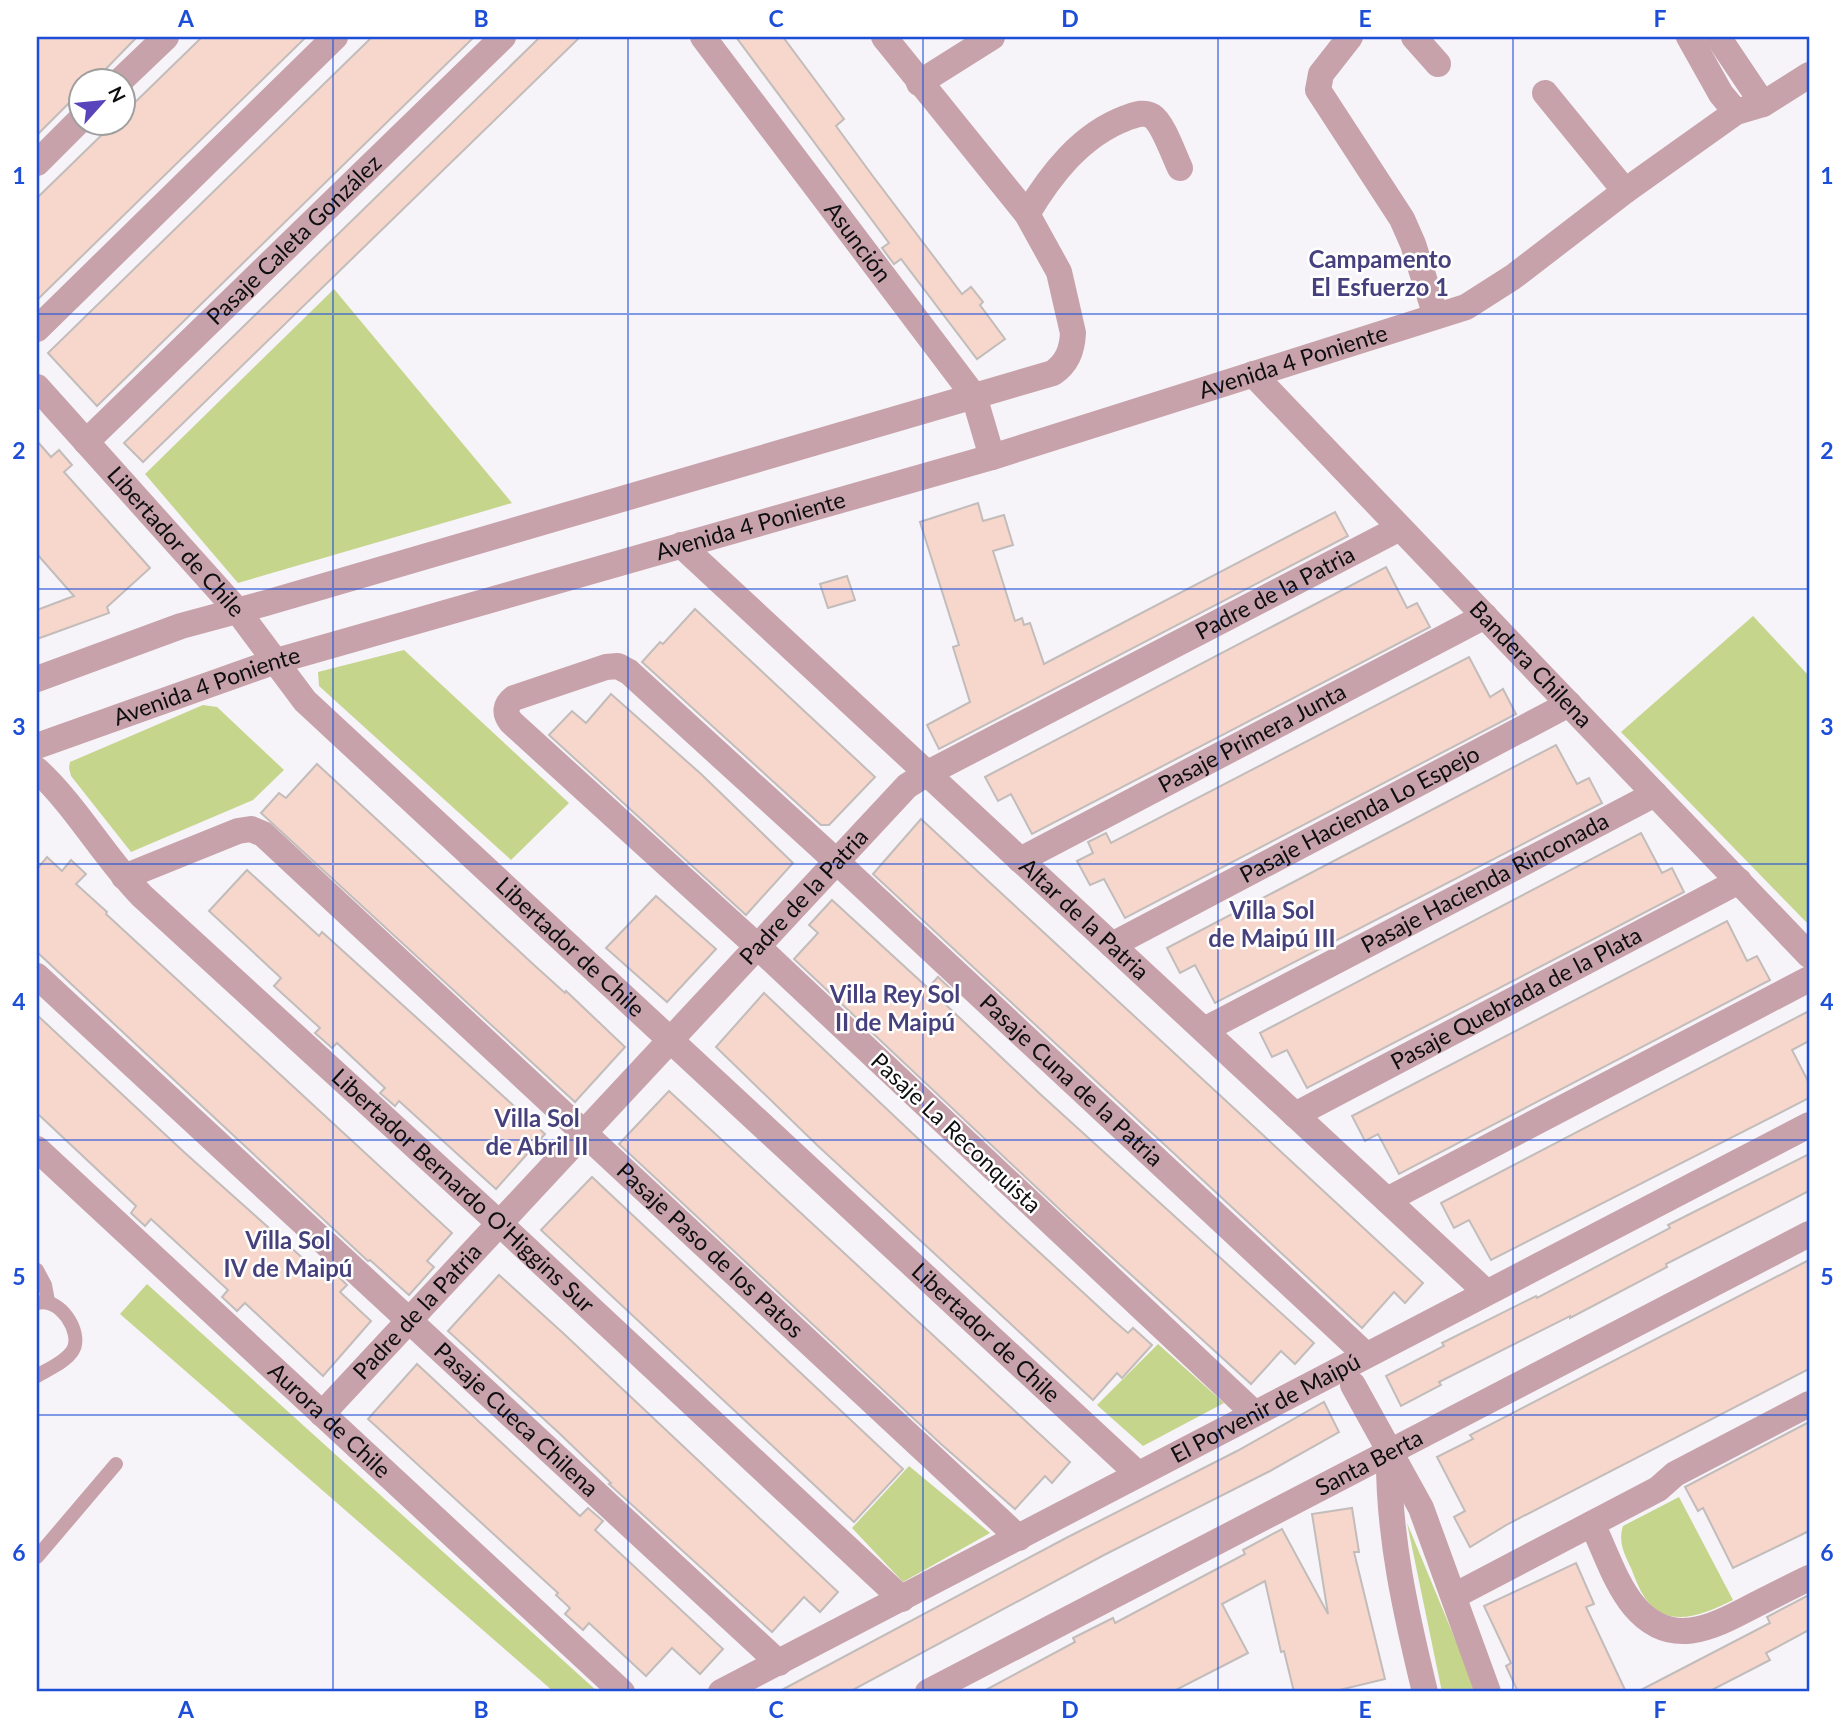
<svg xmlns="http://www.w3.org/2000/svg" width="1846" height="1729" font-family="Lato,sans-serif">
<rect width="100%" height="100%" fill="#f6f3f9"/>
<g fill="#c6d58c">
<path d="M334,289L512,503L238,583L145,474Z"/>
<path d="M1753,616L1809,676V925L1621,732Z"/>
<path d="M404,650L569,803L511,860L319,686L318,672Z"/>
<path d="M203,705L217,707L284,770L253,800L131,852L71,776L69,768L70,762Z"/>
<path d="M147,1284L598,1692H554L120,1314Z"/>
<path d="M1158,1344L1224,1403L1143,1446L1097,1405Z"/>
<path d="M909,1466L990,1533L903,1582L852,1528Z"/>
<path d="M1679,1497L1733,1600C1705,1614 1667,1631 1645,1598C1639,1589 1635,1578 1631,1568C1624,1553 1618,1542 1623,1526Z"/>
<path d="M1407,1523L1477,1692H1442Z"/>
</g>
<g fill="#f7d7cc" stroke="#c2bcba" stroke-width="2">
<path d="M37,37H137L96,79L80,80V92L37,135Z"/>
<path d="M202,37H306L37,300V198L115,122H122L124,113Z"/>
<path d="M372,37H474L97,406L48,353Z"/>
<path d="M540,37H580L143,462L124,443Z"/>
<path d="M736,37H783L844,119L836,126L872,175L962,294L971,287L983,302L980,305L1005,339L977,359L901,259L894,264L882,248L889,243Z"/>
<path d="M37,441L51,457L59,450L72,465L64,472L150,568L107,607L109,613L37,639V610L74,596L37,554Z"/>
<path d="M978,503L983,521L1004,515L1013,545L993,551L1015,621L1022,618L1024,625L1030,623L1044,664L1335,512L1348,536L939,749L927,725L970,702L953,647L959,645L920,522Z"/>
<path d="M1386,567L1407,608L1417,603L1430,627L1032,834L1011,794L998,801L985,777Z"/>
<path d="M847,576L855,600L828,608L820,584Z"/>
<path d="M695,609L875,777L829,825H821L642,662L660,642L663,644Z"/>
<path d="M1469,657L1490,697L1503,689L1516,714L1125,918L1104,879L1090,885L1077,861L1093,853L1088,842L1106,833L1111,843Z"/>
<path d="M611,694L701,774L793,863L746,915L549,735L572,711L586,723Z"/>
<path d="M1556,745L1577,784L1589,778L1602,803L1215,1003L1195,965L1180,973L1167,948Z"/>
<path d="M317,764L534,965L565,993L566,991L625,1047L575,1102L261,813L279,793L286,798Z"/>
<path d="M921,819L1423,1283L1405,1303L1394,1292L1362,1328L873,874Z"/>
<path d="M1641,833L1662,873L1672,868L1684,892L1307,1088L1287,1050L1272,1057L1260,1033Z"/>
<path d="M47,857L62,871L71,860L86,874L76,884L107,912L106,914L452,1233L427,1261L434,1267L409,1295L370,1260L368,1261L37,952V869Z"/>
<path d="M247,870L319,936L322,932L545,1134L496,1189L399,1101L395,1106L380,1093L385,1088L337,1043L332,1048L315,1033L320,1028L274,986L281,978L209,911Z"/>
<path d="M656,896L716,949L667,1002L606,948Z"/>
<path d="M832,900L928,988L938,977L955,993L945,1004L1039,1093L1314,1343L1295,1364L1281,1351L1251,1384L1071,1220L794,959L818,933L809,925Z"/>
<path d="M1727,921L1747,961L1757,956L1770,980L1399,1174L1378,1134L1365,1141L1352,1116Z"/>
<path d="M764,993L1001,1217L1113,1320L1128,1333L1133,1328L1152,1345L1122,1378L1117,1373L1093,1400L817,1145L716,1047Z"/>
<path d="M1809,1011V1041L1792,1050L1809,1083V1098L1491,1260L1469,1220L1454,1228L1441,1203Z"/>
<path d="M37,1015L185,1153L326,1279L333,1271L347,1285L340,1292L371,1321L323,1376L245,1303L237,1311L222,1297L228,1290L151,1219L145,1226L131,1213L136,1206L37,1113Z"/>
<path d="M669,1091L1070,1462L1052,1483L1045,1476L1015,1509L941,1444L619,1144Z"/>
<path d="M1809,1154V1191L1666,1264L1667,1267L1570,1318V1316L1439,1382L1441,1385L1401,1406L1386,1376L1444,1346L1442,1343L1536,1296L1537,1298L1670,1228L1668,1225Z"/>
<path d="M592,1177L903,1469L854,1522L541,1230Z"/>
<path d="M1809,1260V1369L1508,1524L1470,1547L1454,1517L1465,1511L1437,1457L1473,1439L1470,1435Z"/>
<path d="M499,1275L563,1333L838,1592L820,1612L804,1597L772,1632L609,1484L611,1483L559,1433L448,1331Z"/>
<path d="M417,1364L580,1516L588,1508L603,1521L595,1530L723,1649L700,1674L672,1648L646,1676L589,1623L583,1630L565,1614L570,1608L556,1595L558,1593L368,1419Z"/>
<path d="M1324,1402L1339,1432L1270,1471L1104,1555L849,1692H778L1066,1538L1237,1451Z"/>
<path d="M1809,1422V1531L1733,1568L1703,1508L1698,1511L1685,1487Z"/>
<path d="M1352,1508L1359,1552H1354L1385,1679L1331,1692H1294L1284,1651L1281,1652L1265,1581L1222,1604L1248,1653L1172,1692H982L1075,1642L1073,1638L1113,1618L1115,1623L1245,1554L1243,1550L1282,1529L1328,1614L1312,1514Z"/>
<path d="M1576,1563L1594,1604L1586,1607L1626,1692H1518L1506,1666L1511,1663L1484,1606Z"/>
<path d="M1809,1595V1630L1766,1653L1770,1660L1708,1692H1637L1770,1623L1767,1617Z"/>
</g>
<g fill="none" stroke-linecap="round" stroke-linejoin="round">
<g stroke="#c7a2aa" stroke-width="14">
<path d="M37,1270L45,1285L48,1301"/>
<path d="M37,1303C60,1296 83,1333 73,1350C66,1362 48,1369 37,1376"/>
<path d="M37,1557L116,1464"/>
</g>
<g stroke="#c7a2aa" stroke-width="26">
<path id="s1" d="M703,37L974,396L992,457"/>
<path d="M1350,37L1321,74L1318,90L1402,219L1413,244L1436,316"/>
<path d="M1414,37L1438,64"/>
<path d="M1689,37L1721,94L1736,112"/>
<path d="M1718,37L1763,104"/>
<path d="M121,80L166,37"/>
<path d="M919,83L992,37"/>
<path d="M1545,93L1625,191"/>
<path d="M37,163L80,120"/>
<path d="M1027,214C1051,174 1081,135 1126,118C1135,115 1143,111 1152,116C1163,123 1174,156 1180,168"/>
<path d="M37,329L335,37"/>
<path id="s2" d="M1253,374L1809,955"/>
<path id="s3" d="M37,387L237,610L305,701L1138,1474"/>
<path id="s4" d="M86,442L503,37"/>
<path id="s5" d="M681,545L1486,1292"/>
<path d="M37,679L181,626L266,603L1053,373C1067,363 1072,351 1073,333L1059,272L1027,214L884,37"/>
<path id="s6" d="M37,746L273,662L992,457L1466,307L1513,277L1625,191L1736,112L1763,104L1809,75"/>
<path id="s7" d="M37,770C77,807 104,857 142,896L499,1223L902,1599"/>
<path id="s8" d="M1020,860L1485,616"/>
<path id="s9" d="M124,877L238,831L251,829L263,834L1019,1538"/>
<path id="s10" d="M1112,945L1569,704"/>
<path id="s11" d="M37,976L779,1663"/>
<path id="s12" d="M1204,1030L1655,794"/>
<path id="s13" d="M1295,1115L1739,881"/>
<path id="s14" d="M37,1149L622,1692"/>
<path d="M1387,1200L1809,979"/>
<path d="M1353,1385L1421,1508L1488,1692"/>
<path id="s15" d="M1254,1413L757,946L511,722C504,713 505,705 514,698L606,667L618,666L629,672L836,861L1366,1355"/>
<path id="s16" d="M322,1414L907,786L926,774L1400,528"/>
<path d="M1389,1454C1388,1535 1406,1614 1425,1692"/>
<path d="M1592,1524C1605,1550 1615,1583 1634,1606C1670,1649 1711,1628 1751,1607C1771,1597 1790,1587 1809,1578"/>
<path d="M1454,1596L1658,1489L1675,1474L1809,1404"/>
<path id="s17" d="M721,1692L1809,1125"/>
<path id="s18" d="M928,1692L1809,1234"/>
</g>
</g>
<path fill="none" stroke="#1d4ed8" stroke-width="2" stroke-opacity="0.55" d="M333,37V1692M628,37V1692M923,37V1692M1218,37V1692M1513,37V1692M37,314H1809M37,589H1809M37,864H1809M37,1140H1809M37,1415H1809"/>
<g text-anchor="middle" stroke-width="5" stroke-linejoin="round" paint-order="stroke">
<g font-size="23" fill="#0f0e10" stroke="#fff">
<text dy="8" stroke="none"><textPath href="#s4" startOffset="290">Pasaje Caleta González</textPath></text>
<text dy="8" stroke="none"><textPath href="#s1" startOffset="257">Asunción</textPath></text>
<text dy="8" stroke="none"><textPath href="#s6" startOffset="1314">Avenida 4 Poniente</textPath></text>
<text dy="8" stroke="none"><textPath href="#s6" startOffset="747">Avenida 4 Poniente</textPath></text>
<text dy="8" stroke="none"><textPath href="#s3" startOffset="208">Libertador de Chile</textPath></text>
<text dy="8" stroke="none"><textPath href="#s16" startOffset="1274">Padre de la Patria</textPath></text>
<text dy="8" stroke="none"><textPath href="#s2" startOffset="402">Bandera Chilena</textPath></text>
<text dy="8" stroke="none"><textPath href="#s6" startOffset="180">Avenida 4 Poniente</textPath></text>
<text dy="8" stroke="none"><textPath href="#s8" startOffset="262">Pasaje Primera Junta</textPath></text>
<text dy="8" stroke="none"><textPath href="#s10" startOffset="280">Pasaje Hacienda Lo Espejo</textPath></text>
<text dy="8" stroke="none"><textPath href="#s12" startOffset="317">Pasaje Hacienda Rinconada</textPath></text>
<text dy="8" stroke="none"><textPath href="#s16" startOffset="707">Padre de la Patria</textPath></text>
<text dy="8" stroke="none"><textPath href="#s5" startOffset="550">Altar de la Patria</textPath></text>
<text dy="8" stroke="none"><textPath href="#s3" startOffset="775">Libertador de Chile</textPath></text>
<text dy="8" stroke="none"><textPath href="#s13" startOffset="250">Pasaje Quebrada de la Plata</textPath></text>
<text dy="8" stroke="none"><textPath href="#s15" startOffset="1766">Pasaje Cuna de la Patria</textPath></text>
<text transform="translate(956 1133) rotate(43)" y="8">Pasaje La Reconquista</text>
<text dy="8" stroke="none"><textPath href="#s7" startOffset="600">Libertador Bernardo O'Higgins Sur</textPath></text>
<text dy="8" stroke="none"><textPath href="#s9" startOffset="760">Pasaje Paso de los Patos</textPath></text>
<text dy="8" stroke="none"><textPath href="#s16" startOffset="140">Padre de la Patria</textPath></text>
<text dy="8" stroke="none"><textPath href="#s3" startOffset="1342">Libertador de Chile</textPath></text>
<text dy="8" stroke="none"><textPath href="#s17" startOffset="614">El Porvenir de Maipú</textPath></text>
<text dy="8" stroke="none"><textPath href="#s11" startOffset="653">Pasaje Cueca Chilena</textPath></text>
<text dy="8" stroke="none"><textPath href="#s14" startOffset="399">Aurora de Chile</textPath></text>
<text dy="8" stroke="none"><textPath href="#s18" startOffset="497">Santa Berta</textPath></text>
</g>
<g font-size="24" font-weight="bold" fill="#46407d" stroke="#fff">
<text x="1380" y="268">Campamento<tspan x="1380" dy="28">El Esfuerzo 1</tspan></text>
<text x="1272" y="919">Villa Sol<tspan x="1272" dy="28">de Maipú III</tspan></text>
<text x="895" y="1003">Villa Rey Sol<tspan x="895" dy="28">II de Maipú</tspan></text>
<text x="537" y="1127">Villa Sol<tspan x="537" dy="28">de Abril II</tspan></text>
<text x="288" y="1249">Villa Sol<tspan x="288" dy="28">IV de Maipú</tspan></text>
</g>
</g>
<rect width="1846" height="1729" fill="none" stroke="#ffffff" stroke-width="77"/>
<g transform="translate(102 102) rotate(63)"><circle r="33" fill="#ffffff" stroke="#9f9f9f" stroke-width="2"/>
<path d="M0-5L12 26L0 18L-12 26Z" fill="#5a44bc"/>
<text y="-10" font-size="19" font-weight="bold" text-anchor="middle" fill="#0f0e10">N</text>
</g>
<rect x="38" y="38" width="1770" height="1652" fill="none" stroke="#1d4ed8" stroke-width="2.5"/>
<g font-size="23" text-anchor="middle" font-weight="bold" fill="#1d4ed8">
<text x="186" y="27">A</text>
<text x="481" y="27">B</text>
<text x="776" y="27">C</text>
<text x="1070" y="27">D</text>
<text x="1365" y="27">E</text>
<text x="1660" y="27">F</text>
<text x="19" y="184">1</text>
<text x="1827" y="184">1</text>
<text x="19" y="459">2</text>
<text x="1827" y="459">2</text>
<text x="19" y="735">3</text>
<text x="1827" y="735">3</text>
<text x="19" y="1010">4</text>
<text x="1827" y="1010">4</text>
<text x="19" y="1285">5</text>
<text x="1827" y="1285">5</text>
<text x="19" y="1561">6</text>
<text x="1827" y="1561">6</text>
<text x="186" y="1718">A</text>
<text x="481" y="1718">B</text>
<text x="776" y="1718">C</text>
<text x="1070" y="1718">D</text>
<text x="1365" y="1718">E</text>
<text x="1660" y="1718">F</text>
</g>
</svg>
